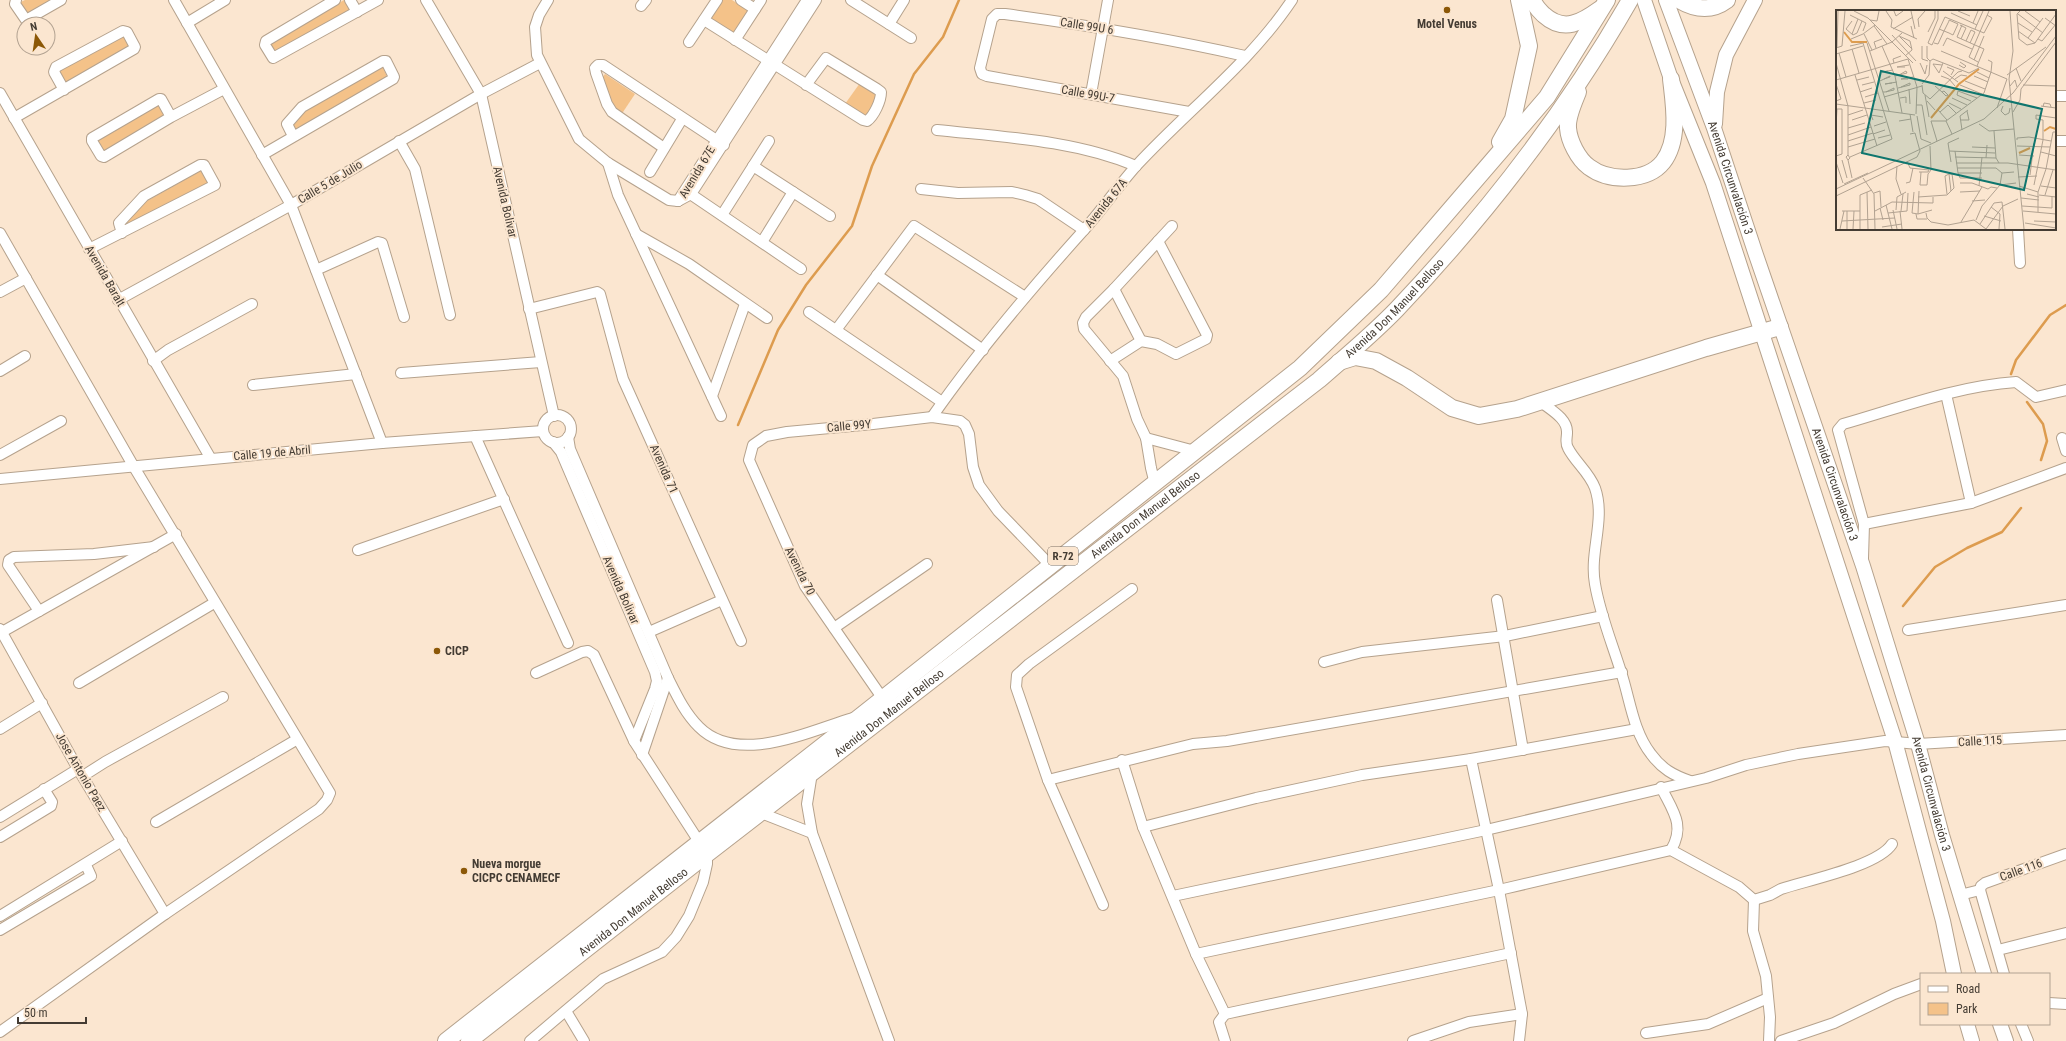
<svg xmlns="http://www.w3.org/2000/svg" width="2066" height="1041" font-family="'Roboto Condensed',sans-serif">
<rect width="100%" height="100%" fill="#fbe6d0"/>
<g fill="#f4c289">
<path d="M25,0H52L26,14L19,3Z"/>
<path d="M344,0L351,11L276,53L269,44Z"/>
<path d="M722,0H732L749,11L733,34L710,18Z"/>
<path d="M124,35L131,47L65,85L58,71Z"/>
<path d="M382,65L388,79L295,131L290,122L301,110Z"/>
<path d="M605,74L635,94L621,115L610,105L602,78Z"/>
<path d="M860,83L878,93L867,116L845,104Z"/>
<path d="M159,104L167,116L104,152L96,140Z"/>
<path d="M202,170L209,183L126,227L124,224L145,202Z"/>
</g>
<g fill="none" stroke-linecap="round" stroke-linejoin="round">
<g stroke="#dd9c4f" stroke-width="2.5">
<path d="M2011,374L2016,360L2050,315L2066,305"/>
<path d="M2027,402L2043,424L2047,441L2041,460"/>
<path d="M738,425L778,330L806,285L852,226L872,166L914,74L943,37L959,0"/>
<path d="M1903,606L1935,567L1967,548L2002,532L2021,508"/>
</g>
<defs>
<g id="street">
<path d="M16,0L15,4L26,20L61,0"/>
<path d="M174,0L291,205L382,443"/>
<path d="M335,0L266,41L265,45L273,58L378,0"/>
<path d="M350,0L357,12"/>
<path d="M426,0L481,94L554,416"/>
<path d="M548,0L539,15L535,27L537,55L579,139L608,163L669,200L678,201"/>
<path d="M741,0L755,9"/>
<path d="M851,0L911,38"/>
<path d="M641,6L646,0"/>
<path d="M704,20L863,120L867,121C874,116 881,101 881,92L877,89L826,58L806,85"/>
<path d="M187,23L225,0"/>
<path d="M889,24L904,0"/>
<path d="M735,40L761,0"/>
<path d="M689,42L717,0"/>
<path d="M0,93L211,459"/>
<path d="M1091,94L1108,0"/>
<path d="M2055,96H2066"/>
<path d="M1189,112L987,76L982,74L980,68L992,19L997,14H1005C1086,25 1166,38 1245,56"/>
<path d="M171,117L161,99H159L92,138V141L101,156L104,157L171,117L224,89"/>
<path d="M14,118L134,49L135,47L127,32L123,31L56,67L54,72L64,90"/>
<path d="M937,130C1003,137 1074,140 1136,166"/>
<path d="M399,141L415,169L450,315"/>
<path d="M2055,141H2066"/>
<path d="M664,148L612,112L607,104L596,73L595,68L598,65H603L724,145"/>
<path d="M262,155L393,79L394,77L386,61H383L302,107L287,124L293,136"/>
<path d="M608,163L618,195L721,416"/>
<path d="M753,166L830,216"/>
<path d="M650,172L682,119"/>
<path d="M921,189L958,193L1012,192L1025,195L1038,199L1084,230"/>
<path d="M686,191L801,269"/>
<path d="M678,201L691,194L816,0"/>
<path d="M678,201L807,0"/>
<path d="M722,215L769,141"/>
<path d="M2018,229L2020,263"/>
<path d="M0,233L134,467L330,793L327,800L319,809L165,914L0,1032"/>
<path d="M636,234L689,264L767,318"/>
<path d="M762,242L793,192"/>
<path d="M89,249L215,185L204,165H200L144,196L119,223L122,233"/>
<path d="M316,270L378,242L382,243L404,317"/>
<path d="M877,275L983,350"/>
<path d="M1114,289L1141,341"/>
<path d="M0,292L26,278"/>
<path d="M118,300L291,205L481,94L540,63"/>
<path d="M529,309L597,292L600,294L623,379L741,641"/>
<path d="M809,312L942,402"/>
<path d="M836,330L914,226L1025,297"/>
<path d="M153,361L168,350L252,304"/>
<path d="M1110,361L1141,341L1157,344L1176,354L1206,339L1207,335L1158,241"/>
<path d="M0,371L25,356"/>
<path d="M401,373L541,362"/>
<path d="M253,385L356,374"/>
<path d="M1946,394L1971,503"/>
<path d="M712,396L745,304"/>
<path d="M1541,402C1551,410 1568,419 1567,433C1567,438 1565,443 1568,448C1575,462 1589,472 1595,488C1606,520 1589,552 1595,584C1600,614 1612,643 1621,672C1630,699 1633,731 1651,754C1662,769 1673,775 1690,781"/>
<circle cx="557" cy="429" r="14"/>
<path d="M932,417C978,351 1030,290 1083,231C1102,210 1118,186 1137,165C1188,110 1250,63 1292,0"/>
<path d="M475,436L568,643"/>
<path d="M568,437L570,449L668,678C677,696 685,713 699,727C738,766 809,731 853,718"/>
<path d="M1146,438L1195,451"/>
<path d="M2062,438L2066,451"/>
<path d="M553,442L561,452L655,672L657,681L655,689L634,741"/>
<path d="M0,455L61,421"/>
<path d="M0,479L382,443L543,431"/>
<path d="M1155,484L1151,468L1146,438L1137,419L1123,376L1084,329L1083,323L1086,317L1114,289L1172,226"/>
<path d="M1864,524L1971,503L2066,468"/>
<path d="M358,550L504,499"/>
<path d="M1863,558L1864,524L1838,430L1843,424C1899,408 1957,386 2016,382L2036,397L2066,390"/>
<path d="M1497,600L1523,750"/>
<path d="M39,611L8,565L9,560L14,557L94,554L154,547"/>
<path d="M834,628L927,564"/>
<path d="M0,629L78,769L165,914"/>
<path d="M1908,630L2066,605"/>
<path d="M2,632L176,534"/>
<path d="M649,632L722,600"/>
<path d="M1324,662L1362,652L1505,636L1603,616"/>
<path d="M79,683L214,603"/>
<path d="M883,699L805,586L749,460L753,445L766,436L787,432L873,424L932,417L960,421L965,425L969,434L973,467L979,485L998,511L1051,566"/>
<path d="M0,729L42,703"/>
<path d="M642,755L668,678"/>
<path d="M1471,759L1499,890L1522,1014L1519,1041"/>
<path d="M1122,760L1143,827L1196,954L1225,1014L1511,953"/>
<path d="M812,773L807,804L812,833L889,1041"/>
<path d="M83,776L105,762L223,697"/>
<path d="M1048,780L1193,744L1227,741L1622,672"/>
<path d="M1661,787C1672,810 1686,825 1671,850"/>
<path d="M761,813L812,833"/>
<path d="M0,817L78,769"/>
<path d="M156,822L296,740"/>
<path d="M1143,827L1256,798L1362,775L1471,759L1637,729"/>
<path d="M0,837L51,806L52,802L44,789"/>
<path d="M1980,890L1981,886L1985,883L2066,854"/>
<path d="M1980,890L2004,974"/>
<path d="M1960,895L1980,890"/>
<path d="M1173,896L1486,830L1706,778L1746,765L1798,754L1885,741L1918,744L2066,735"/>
<path d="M1754,900L1770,895L1781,889C1808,880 1878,866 1892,844"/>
<path d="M1754,900L1753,931L1766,976L1770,1017L1769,1041"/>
<path d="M1103,905L1048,780L1016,687L1017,675L1029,664L1132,589"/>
<path d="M0,916L122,841"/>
<path d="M0,930L91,876L86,865"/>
<path d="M1998,950L2066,933"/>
<path d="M1196,954L1499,890L1671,850L1739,887L1754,900"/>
<path d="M2049,1003L2066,1004"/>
<path d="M566,1011L584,1041"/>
<path d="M1225,1014L1219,1022L1225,1041"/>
<path d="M2021,1024L2028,1041"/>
<path d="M1646,1033L1708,1024L1768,998"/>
<path d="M530,1041L603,979L662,952L676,937L689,916L703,882L707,864V854L634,741L594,655L588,651L582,652L536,673"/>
<path d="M1413,1041L1469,1022L1522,1014"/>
<path d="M1781,1041L1834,1023L1894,994L1921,984"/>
</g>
<g id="secondary">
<path d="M1644,0L1671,79L1713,183L1895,741L1943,921L1954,974"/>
<path id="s1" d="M1666,0L1714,128L1755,252L1863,566L1918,744L1942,835L1984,974"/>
<path d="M1715,124L1717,92L1726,55L1755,0"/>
<path d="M1967,1024L1972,1041"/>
<path d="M2000,1024L2006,1041"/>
</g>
<g id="primary">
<path d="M1533,0C1535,7 1539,10 1544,15C1564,33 1582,22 1600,9"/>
<path d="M1679,0C1696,10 1711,12 1727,0"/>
<path d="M1578,92C1574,102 1567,117 1568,128C1569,141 1578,159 1589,167C1609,182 1647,182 1663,162C1680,140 1674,105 1671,79"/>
<path d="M1500,142L1513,119L1529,46L1519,0"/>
<path d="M1339,362L1355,357L1376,361L1407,378L1452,408L1479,416L1517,409L1706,348L1780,327"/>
<path d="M446,1041L862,715L1300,368L1381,290L1547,97L1607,0"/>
<path id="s2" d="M469,1041L707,854L1319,380C1345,357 1373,334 1397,309C1486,215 1566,112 1630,0"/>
</g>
</defs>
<use href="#street" stroke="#b5a28d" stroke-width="12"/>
<use href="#secondary" stroke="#b5a28d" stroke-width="16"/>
<use href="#primary" stroke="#b5a28d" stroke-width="18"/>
<use href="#street" stroke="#fff" stroke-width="10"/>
<use href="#secondary" stroke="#fff" stroke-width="14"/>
<use href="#primary" stroke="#fff" stroke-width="16"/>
</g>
<g fill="#8c5807" stroke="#fbe6d0" stroke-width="1.5">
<circle cx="1447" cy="10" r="4"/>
<circle cx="437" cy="651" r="4"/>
<circle cx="464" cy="871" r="4"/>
</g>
<g text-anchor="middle" stroke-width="4" stroke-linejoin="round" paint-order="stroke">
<rect fill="#fbe6d0" stroke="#7b6f62" stroke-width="1" x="1048" y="547" width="30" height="18" rx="3"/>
<g font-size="11" font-weight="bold" fill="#443c33">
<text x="1063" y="560">R-72</text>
</g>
<g font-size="12" font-weight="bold" fill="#443c33" stroke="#fbe6d0" text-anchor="start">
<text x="1447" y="28" text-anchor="middle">Motel Venus</text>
<text x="445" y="655">CICP</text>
<text x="472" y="868">Nueva morgue<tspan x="472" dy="14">CICPC CENAMECF</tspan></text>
</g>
<g font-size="12" fill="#443c33" stroke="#fbe6d0">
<text transform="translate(1087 26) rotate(9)" y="4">Calle 99U 6</text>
<text transform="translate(1088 94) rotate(10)" y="4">Calle 99U-7</text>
<text transform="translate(697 172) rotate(-59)" y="4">Avenida 67E</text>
<text dy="4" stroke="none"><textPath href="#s1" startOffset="189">Avenida Circunvalación 3</textPath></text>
<text transform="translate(330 182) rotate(-31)" y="4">Calle 5 de Julio</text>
<text transform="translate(505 202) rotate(77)" y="4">Avenida Bolivar</text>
<text transform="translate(1106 203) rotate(-51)" y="4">Avenida 67A</text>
<text transform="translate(105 276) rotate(60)" y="4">Avenida Baralt</text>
<text dy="4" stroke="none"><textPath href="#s2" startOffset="1181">Avenida Don Manuel Belloso</textPath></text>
<text transform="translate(849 426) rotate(-5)" y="4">Calle 99Y</text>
<text transform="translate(272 453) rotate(-5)" y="4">Calle 19 de Abril</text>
<text transform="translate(664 469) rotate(66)" y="4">Avenida 71</text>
<text dy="4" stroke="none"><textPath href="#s1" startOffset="513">Avenida Circunvalación 3</textPath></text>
<text dy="4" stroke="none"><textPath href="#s2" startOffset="857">Avenida Don Manuel Belloso</textPath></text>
<text transform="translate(800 571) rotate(63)" y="4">Avenida 70</text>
<text transform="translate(621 590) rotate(66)" y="4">Avenida Bolivar</text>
<text dy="4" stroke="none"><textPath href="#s2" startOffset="533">Avenida Don Manuel Belloso</textPath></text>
<text transform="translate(1980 741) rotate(-3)" y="4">Calle 115</text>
<text transform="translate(81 772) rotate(60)" y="4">Jose Antonio Paez</text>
<text dy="4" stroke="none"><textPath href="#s1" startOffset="837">Avenida Circunvalación 3</textPath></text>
<text transform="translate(2021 870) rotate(-20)" y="4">Calle 116</text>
<text dy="4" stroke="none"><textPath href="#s2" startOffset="209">Avenida Don Manuel Belloso</textPath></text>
</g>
</g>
<g transform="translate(1836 10)">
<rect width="220" height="220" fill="#fbe6d0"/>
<path fill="none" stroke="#dd9c4f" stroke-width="2" d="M8,22L16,32H31M95,108L123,74L143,59M208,121L214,117L220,119M183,143L194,138"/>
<path fill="none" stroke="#b2a291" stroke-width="1" d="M18,1L32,8L77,53M50,1L56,10L55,17L81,29M58,1L60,6L67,1M75,1L79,19M102,1V9L92,33L96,35L109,7L148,23L156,8L151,5M122,1L134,6M174,1L177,41L173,69L188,219M184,1L181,4L183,29L191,35L199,33L220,4M189,1L204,12M115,3L141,15M182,4L207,23M14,5L30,13L27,21M209,8L220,16M34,10L41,11L43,1M16,11L10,19L17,25L21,23L26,11M137,13L142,1M182,13L196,22M124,15L130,18L125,29M126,15L121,27L148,39L141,56M38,16L51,34M75,16L78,28M83,17L82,9L89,1M57,19L77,7M139,19L147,1M182,21L199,33M92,22L99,8V1M16,24L22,9M28,24L36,40M56,25L80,51M63,26L74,31L76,40L69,46M64,27L76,39M192,28L207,8M15,29L27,24L39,15M202,29L206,31L220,14M130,31L135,20L139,22L134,33M31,33L53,101M98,33L102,34L108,21L113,11V10L122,14L117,25L113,23L103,19M14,36L27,33L56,129L14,147M46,36L59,66L66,103M86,36V49L92,51M91,36V48L94,51M107,36L111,28L136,39M0,38L6,36L9,1M1,38L2,1M40,38L38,32L46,29M16,39L23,63M34,41L56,32L66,23M105,41L171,69M3,43L10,67M0,44L27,36M72,49L81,77L80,104M138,50L148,26M152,50L156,52L155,62M142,52L133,47L153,1M0,53L12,96V145L14,148L12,150L10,147L12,145M58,53L57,49L65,46M84,53L89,64L91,55M106,55L97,54L103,63L107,53M123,55L128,58L130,56L124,52M69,57H61L73,55M111,57L118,60L115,65M180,58L185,71M52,61L46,62L57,60M107,61L122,72M141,62L153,68M19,65L41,136M171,65L210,37M59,66L71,63L70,61L63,65M105,66L113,69L119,76M138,66L152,72M72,69H65L77,67M119,69L125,65L131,66M0,70L72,49M21,70L33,67M44,71L48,69L54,67V66L48,69M129,71L149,79M56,73L49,74L61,72M0,74L5,89L0,91M86,74L93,65L94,51L97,49L133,63L143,58M26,75L38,72M86,75L87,83L94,89M124,75L146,84M187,75L220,76M99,76L106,82L110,86L112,85L108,81L106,82M174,76L179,70L181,77M62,78L74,75V73L65,77M73,79L74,94M185,79L220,32M24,82L36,78M47,82H49L58,80V78L50,82M89,85L93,107M29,87L42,83M48,87L86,76M64,88L70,87V93M116,88L131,95M94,89L122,62L126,61M91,91L99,100M135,91L121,85L122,81L141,88M28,93L40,90M113,93L125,99M0,94L79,105M80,95H86L91,125M167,96L165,101L169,105L173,103L174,98M205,96L220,98M207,97L208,93L214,94L215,97M161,98L171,69M0,99H6V144L0,146M102,100L111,110M104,102L112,95L120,103M177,102L184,90L185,79M74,104L77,122M12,105L27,100M81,106L85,129L95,133M16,110L31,105M37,110L35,105L47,107M125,110H133L131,101M63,111L75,109M110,111L148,83L155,62M110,111L116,124M143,114L153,121L178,119M0,115L1,99M38,116L50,112M12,118L29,113M126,120L124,106L132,100M158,121L160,148L163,153M37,124L49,120M12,125L35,117M42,128L54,125M181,130V128L193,127L215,131M12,131L37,123M101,131L95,111H110M181,136L214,137M12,137L39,129M136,137L159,138M113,141L159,143M119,141L122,163H146M205,142L220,146M183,145L198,146M119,147L160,148M150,148L151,135M6,150L11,168M12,150L16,168M71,151L74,158L93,160L92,162H83M0,152L7,173M115,152L112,133L123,128M120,153H172L220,160M61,156L60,169L65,184M121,158H160L166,163L164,175L146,196L140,210M85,162L84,175H91L92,164L95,160L94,136M122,163L124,168H146M166,163L178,162M194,165L198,133M182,167L201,166M27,168L38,184L39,219M70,173L74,172L77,158M124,173H136L152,179L155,177L161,178M8,174L32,163M164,175L180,173M198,175L207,130V110L200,109V105L220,108M143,176L146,147M183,176L202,182M205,176L220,178M0,179L148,109L177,83L220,26M83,181L82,204L96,200M31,182L32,219M78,182L76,203L82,204M124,182L144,181M38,183L44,181L45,197M111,184L109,166L113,164M191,184L203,187M203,185L220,187M209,185L217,160M0,186L81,147L84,141L79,123L74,124M82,187L111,185L118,178L116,164H113L115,181M185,188L203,190M136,191L149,190M50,195L56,219M186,196L216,198V186M155,197L164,204L163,219M44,198L47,210M57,200L61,219M60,200L61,187L70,182M6,201H24M39,201L56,192L97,193V187M64,201L66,219M65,201L67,184M187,201L220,204M202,202V182L210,159L217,122H220M52,203L71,201L72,183M90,203L91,208L95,212L112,215L138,210L150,219M80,204L81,209H91M148,206L165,211M6,211L59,208M198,211L220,212M125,212L146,177M189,213L220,218M144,214L158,193L166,192L169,219M46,217L66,214M4,219L8,201M11,219V201M17,219L18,201M24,219V185L36,180M150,219L167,196L182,189"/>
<path fill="#0f766e" fill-opacity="0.15" stroke="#0f766e" stroke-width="2" d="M45,61L206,99L188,180L26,143Z"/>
<rect width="220" height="220" fill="none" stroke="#443c33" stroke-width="2"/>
</g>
<rect x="1920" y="973" width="130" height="52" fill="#fbe6d0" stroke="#b2a291"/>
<rect x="1928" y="986" width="20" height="6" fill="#ffffff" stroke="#b2a291"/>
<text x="1956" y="993" font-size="12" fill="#443c33">Road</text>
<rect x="1928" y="1003" width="20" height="12" fill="#f4c289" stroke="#b2a291"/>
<text x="1956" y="1013" font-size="12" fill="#443c33">Park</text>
<g transform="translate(36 36) rotate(347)"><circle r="19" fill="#fbe6d0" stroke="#b2a291"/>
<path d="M0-3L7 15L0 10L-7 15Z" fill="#8c5807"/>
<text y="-6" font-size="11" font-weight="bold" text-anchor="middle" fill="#443c33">N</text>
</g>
<path d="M18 1017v6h68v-6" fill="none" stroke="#443c33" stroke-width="2"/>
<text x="24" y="1017" font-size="12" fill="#443c33" stroke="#fbe6d0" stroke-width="3" paint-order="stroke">50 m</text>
</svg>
